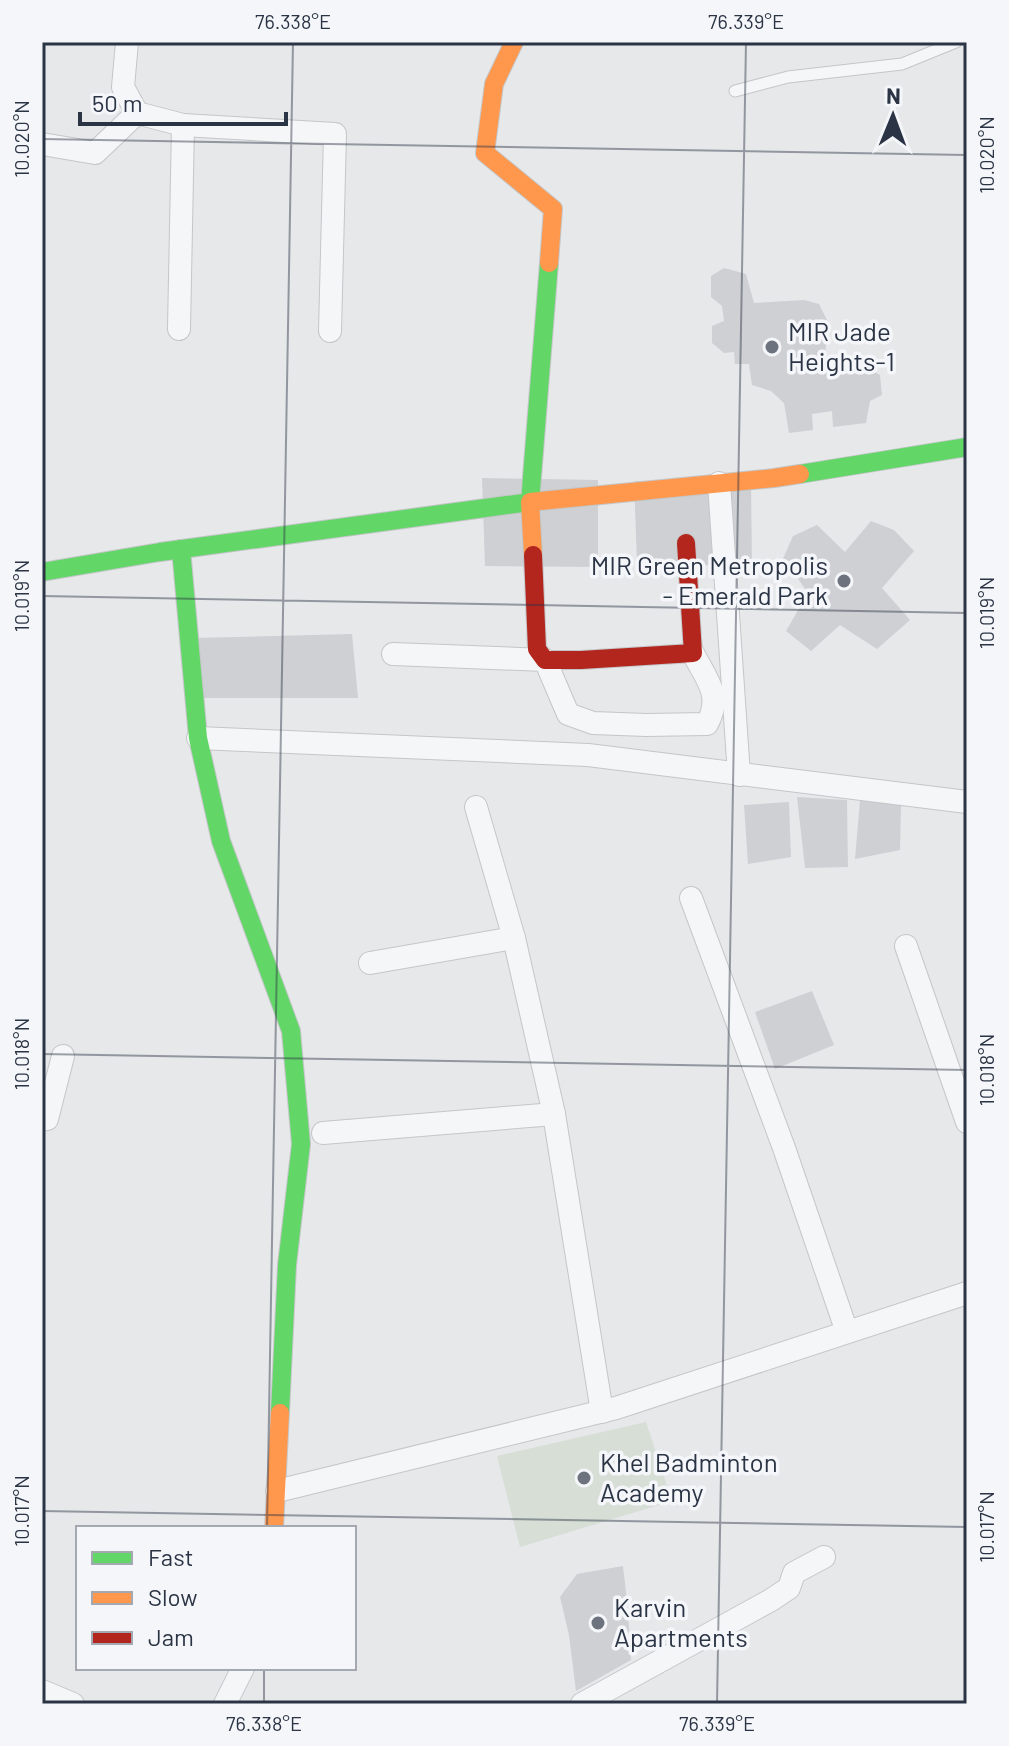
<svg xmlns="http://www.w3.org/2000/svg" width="1009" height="1746" font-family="Barlow,sans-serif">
<rect width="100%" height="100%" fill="#e6e8ea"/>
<path fill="#d6ded6" d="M646,1422L672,1501L520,1547L497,1456Z"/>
<g fill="#ced0d3">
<path d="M724,268L746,274L754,303L804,300L819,304L829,324L825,353L835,364L857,362L880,375L882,395L870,401L866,423L833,427L832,411L812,414L813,430L789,433L784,403L771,391L752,385L749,364H735L734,352L724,353L712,343V326L724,321L722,306L711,297V276Z"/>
<path d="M482,478L598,480V567L485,566Z"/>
<path d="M751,480L752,567L637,562L634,481Z"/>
<path d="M871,521L894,530L914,551L882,588L910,620L877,649L840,625L811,651L786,631L808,593L794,573L782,561L793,536L817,525L845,552Z"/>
<path d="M352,634L358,698H197L193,638Z"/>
<path d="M797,797L847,800L848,867L805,868Z"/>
<path d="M860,800L901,804L900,850L855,859Z"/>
<path d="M789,802L791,857L748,864L744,805Z"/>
<path d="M812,991L834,1045L775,1069L755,1012Z"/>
<path d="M623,1566L628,1611L631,1660L576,1691L569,1635L560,1597L577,1574Z"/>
</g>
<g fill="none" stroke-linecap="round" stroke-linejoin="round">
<defs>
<path id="lane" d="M735,91L788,77L902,64L956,42"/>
<g id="street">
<path d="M127,42L123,87L137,113L183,125L335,134L330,331"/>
<path d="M42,144L95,153L137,113"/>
<path d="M179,329L183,125"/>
<path d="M719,483L739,775"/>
<path d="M393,654L545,660L568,714L593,723L646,725L707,724C723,695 706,679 693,653"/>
<path d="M198,738L588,755L967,802"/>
<path d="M476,807L514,938L554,1114L602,1412"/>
<path d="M691,898L784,1148L847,1332"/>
<path d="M906,946L967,1122"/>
<path d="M370,963L514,938"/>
<path d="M42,1120L47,1119L63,1056"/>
<path d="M323,1133L554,1114"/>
<path d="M277,1491L616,1408L967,1293"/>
<path d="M42,1691L73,1704"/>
<path d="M225,1704L243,1668"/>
<path d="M582,1704L771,1600L789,1588L794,1573L824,1557"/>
</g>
<g id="fast">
<path d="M800,474L967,447"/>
<path d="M181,549L198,738L221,841L291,1031L301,1144L287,1265L280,1413"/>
<path d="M42,572L160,552L530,502L549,263"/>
</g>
<g id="slow">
<path d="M514,42L494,84L485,153L553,209L549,263"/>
<path d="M533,555L530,502L774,478L800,474"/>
<path d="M274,1528L280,1413"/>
</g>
<path id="jam" d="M533,555L537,649L545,660H581L693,653L686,543"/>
</defs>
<use href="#lane" stroke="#c4c6c8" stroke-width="13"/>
<use href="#street" stroke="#c4c6c8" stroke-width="24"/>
<use href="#fast" stroke="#c4c6c8" stroke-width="20"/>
<use href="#slow" stroke="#c4c6c8" stroke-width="20"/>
<use href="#jam" stroke="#c4c6c8" stroke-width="20"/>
<use href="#lane" stroke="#f5f6f7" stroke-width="11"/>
<use href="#street" stroke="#f5f6f7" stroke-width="22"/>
<use href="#fast" stroke="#63d668" stroke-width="18"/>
<use href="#slow" stroke="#ff974d" stroke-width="18"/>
<use href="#jam" stroke="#b3261e" stroke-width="18"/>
</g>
<path fill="none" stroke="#2b3445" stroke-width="2" stroke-opacity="0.45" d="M42,139L967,155M42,596L967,613M42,1054L967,1070M42,1511L967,1527M267,1528L293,42M264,1704V1668M717,1704L746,42"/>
<g fill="#6c737f" stroke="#f4f6f9" stroke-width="3">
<circle cx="772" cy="347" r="8"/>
<circle cx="844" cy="581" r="8"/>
<circle cx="584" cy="1478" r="8"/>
<circle cx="598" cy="1623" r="8"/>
</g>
<g text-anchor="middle" stroke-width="7" stroke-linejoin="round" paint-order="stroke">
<g font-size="26" fill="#2b3445" stroke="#f4f6f9" text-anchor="start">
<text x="788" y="341">MIR Jade<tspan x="788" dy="30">Heights-1</tspan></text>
<text x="828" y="575" text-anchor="end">MIR Green Metropolis<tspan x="828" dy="30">- Emerald Park</tspan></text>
<text x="600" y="1472">Khel Badminton<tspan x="600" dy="30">Academy</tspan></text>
<text x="614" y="1617">Karvin<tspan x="614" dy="30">Apartments</tspan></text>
</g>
</g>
<rect width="1009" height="1746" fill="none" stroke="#f4f6f9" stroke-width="88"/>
<rect x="76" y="1526" width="280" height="144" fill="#f4f6f9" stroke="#a4a8b1" stroke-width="2"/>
<rect x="92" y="1552" width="40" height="12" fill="#63d668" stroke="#a4a8b1" stroke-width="2"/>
<text x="148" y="1566" font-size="24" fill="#2b3445">Fast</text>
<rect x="92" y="1592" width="40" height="12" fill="#ff974d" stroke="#a4a8b1" stroke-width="2"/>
<text x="148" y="1606" font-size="24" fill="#2b3445">Slow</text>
<rect x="92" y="1632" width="40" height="12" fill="#b3261e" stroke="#a4a8b1" stroke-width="2"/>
<text x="148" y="1646" font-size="24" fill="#2b3445">Jam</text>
<g transform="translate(893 116) rotate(1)" stroke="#f4f6f9" stroke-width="6" paint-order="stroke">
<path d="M0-6L14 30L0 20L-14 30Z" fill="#2b3445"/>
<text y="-12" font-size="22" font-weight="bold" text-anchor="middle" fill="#2b3445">N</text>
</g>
<path d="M80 112v12h206v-12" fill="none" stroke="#2b3445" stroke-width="4"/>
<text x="92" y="112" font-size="24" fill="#2b3445" stroke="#f4f6f9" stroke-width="6" paint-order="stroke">50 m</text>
<rect x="44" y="44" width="921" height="1658" fill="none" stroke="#2b3445" stroke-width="3"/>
<g font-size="20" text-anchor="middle" fill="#2b3445">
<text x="293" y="29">76.338°E</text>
<text x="746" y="29">76.339°E</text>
<text transform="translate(22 139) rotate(-90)" y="7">10.020°N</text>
<text transform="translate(987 155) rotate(-90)" y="7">10.020°N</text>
<text transform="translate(22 596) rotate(-90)" y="7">10.019°N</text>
<text transform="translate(987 613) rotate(-90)" y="7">10.019°N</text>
<text transform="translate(22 1054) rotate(-90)" y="7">10.018°N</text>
<text transform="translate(987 1070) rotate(-90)" y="7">10.018°N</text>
<text transform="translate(22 1511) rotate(-90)" y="7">10.017°N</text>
<text transform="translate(987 1527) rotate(-90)" y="7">10.017°N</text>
<text x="264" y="1731">76.338°E</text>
<text x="717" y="1731">76.339°E</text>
</g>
</svg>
